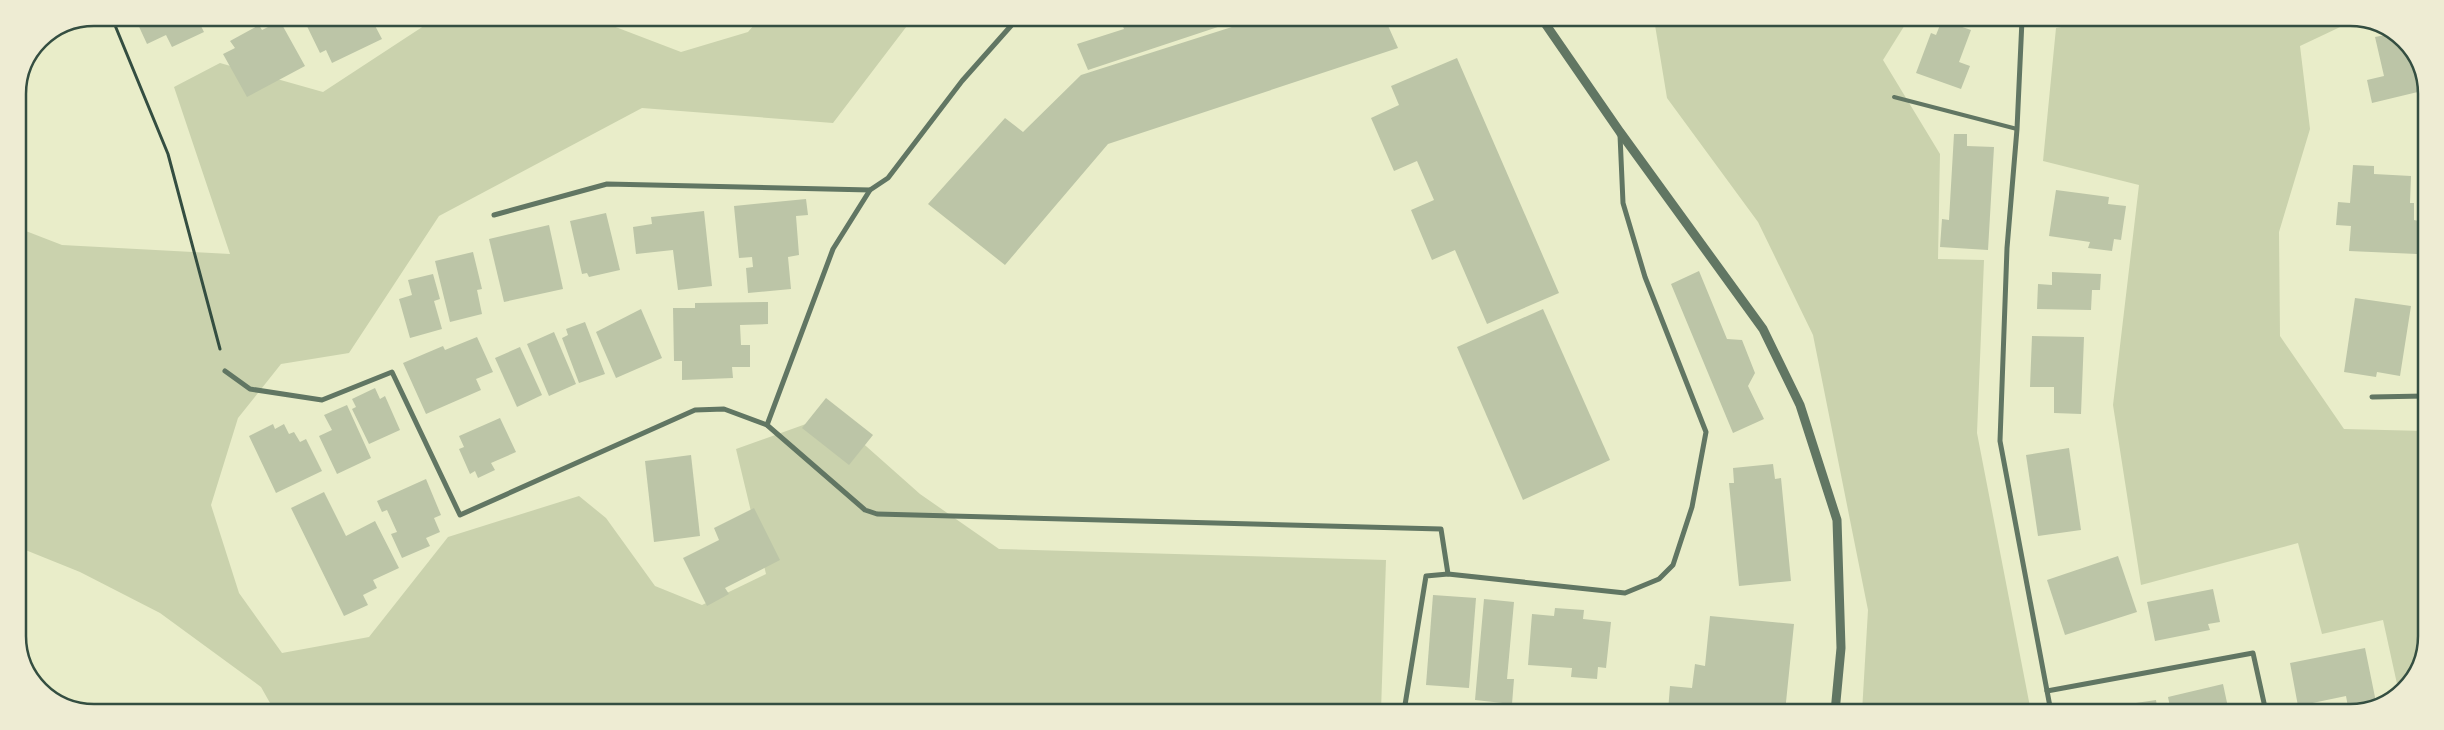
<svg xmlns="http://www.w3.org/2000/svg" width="2444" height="730" font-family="'Libre Baskerville',serif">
<rect width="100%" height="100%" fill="#e9edc9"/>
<g fill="#cad2ad">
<path d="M436,18H592L681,52L748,32L760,18H913L833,123L642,108L439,216L349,353L281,364L238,418L211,505L239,593L282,653L369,637L448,537L579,496L606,518L655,586L702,605L766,574L736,449L831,415L920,494L999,549L1386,560L1381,711L274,710L261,687L160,613L80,572L18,547V228L62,245L230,254L174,87L220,63L323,92Z"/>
<path d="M1654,19L1908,20L1883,60L1940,154L1938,259L1984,260L1977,433L2031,712H1862L1868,610L1813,335L1758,222L1667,98Z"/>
<path d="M2098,20H2355L2300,46L2310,129L2279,232L2280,336L2344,429L2425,431L2424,656L2399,693L2383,620L2322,634L2298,543L2141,585L2113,405L2139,185L2043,161L2056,28Z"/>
</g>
<g fill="#bcc5a7">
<path d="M135,18H215L216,20L201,26L204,32L172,47L166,35L147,44Z"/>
<path d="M303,18H371L382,39L332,63L326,50L320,53Z"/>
<path d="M1120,19H1242L1088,70L1077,44L1124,29Z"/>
<path d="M1257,19H1385L1398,48L1108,144L1005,265L928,204L1005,118L1023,132L1081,75Z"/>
<path d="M1942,20L1971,30L1959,62L1970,66L1961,89L1916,73L1931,33L1936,35Z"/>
<path d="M280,21L305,66L247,97L223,54L235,48L230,41L259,25L262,30Z"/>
<path d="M2390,34L2411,47L2426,90L2372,103L2367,80L2384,76L2375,37Z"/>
<path d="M1457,58L1559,293L1487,324L1455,250L1432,260L1411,210L1434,200L1417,161L1394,171L1371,118L1399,105L1391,86Z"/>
<path d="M1954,134H1967V146L1994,147L1988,250L1940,247L1942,219L1949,220Z"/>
<path d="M2353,165L2374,166V174L2411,176L2410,203H2414V220L2419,221L2417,254L2349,251L2351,226L2336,225L2338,202L2350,203Z"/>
<path d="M2056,190L2109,197L2108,204L2126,206L2121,240L2114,239L2112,251L2088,248L2090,242L2049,236Z"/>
<path d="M806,199L808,215L796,216L799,255L788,257L791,289L748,293L746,268L753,267L752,257L739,258L734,206Z"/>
<path d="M704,211L712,286L678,290L673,250L636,254L633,227L652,224L651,217Z"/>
<path d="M606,213L620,270L589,277L587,273L582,274L570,221Z"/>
<path d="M549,225L563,289L504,302L489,239Z"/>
<path d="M473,252L482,289L477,290L482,314L450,322L435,261Z"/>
<path d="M1699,271L1727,339L1742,340L1755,373L1748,386L1764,419L1733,433L1671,284Z"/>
<path d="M2052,272L2101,274L2100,290H2092L2091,310L2037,309L2038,284L2052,285Z"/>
<path d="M433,274L440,299L434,301L442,329L410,338L399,299L412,295L408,280Z"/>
<path d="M2355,298L2411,306L2400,376L2377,372L2376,377L2344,372Z"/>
<path d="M768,302V324L740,325L741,345H750V367H732L733,378L682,380V361H674L673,308H695V303Z"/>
<path d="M641,309L662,358L616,378L596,332Z"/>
<path d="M1543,309L1610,460L1523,500L1457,347Z"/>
<path d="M585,322L605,374L579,383L562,338L568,335L566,329Z"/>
<path d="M554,332L576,384L549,396L527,344Z"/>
<path d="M2032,336L2084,337L2081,414L2054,413V387H2030Z"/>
<path d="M477,337L493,372L476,379L481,390L426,414L403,363L443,346L445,350Z"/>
<path d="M520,347L542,395L517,407L495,358Z"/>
<path d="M375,388L380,399L385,396L400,430L369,444L352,409L356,407L352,399Z"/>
<path d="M826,398L873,435L849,465L802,428Z"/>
<path d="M347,405L371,458L337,474L319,436L332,430L324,415Z"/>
<path d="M500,418L516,452L491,463L495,470L478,478L475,471L470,474L459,449L464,447L459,436Z"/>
<path d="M273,424L275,429L284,424L289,434L294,432L300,442L306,439L322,471L276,493L249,436Z"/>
<path d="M2069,448L2081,530L2038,536L2026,455Z"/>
<path d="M691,455L700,536L654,542L645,461Z"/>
<path d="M1773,464L1775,479L1781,478L1791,581L1739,586L1729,483H1734L1733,468Z"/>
<path d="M426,479L441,515L434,518L440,532L426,538L430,546L402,558L391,534L397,532L387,510L382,512L377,501Z"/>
<path d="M324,492L346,536L375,521L399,568L373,580L377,588L363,595L368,605L344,616L291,508Z"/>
<path d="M754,508L780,560L725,588L729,594L707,606L683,558L719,540L714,528Z"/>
<path d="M2118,556L2137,612L2065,635L2047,580Z"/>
<path d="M2213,589L2220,622L2208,624L2210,630L2155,641L2147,602Z"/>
<path d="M1433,595L1476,598L1469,688L1426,685Z"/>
<path d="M1484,599L1514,602L1507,679H1514L1512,704L1475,700Z"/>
<path d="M1555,608L1584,610L1583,619L1611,622L1606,668L1598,667L1597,679L1571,677L1572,668L1528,665L1532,614L1554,616Z"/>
<path d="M1710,616L1794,624L1785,712L1668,711L1670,686L1692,688L1695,664L1705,666Z"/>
<path d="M2365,648L2376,702L2348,707L2346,696L2298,706L2290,663Z"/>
<path d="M2223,684L2229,712H2171L2168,697Z"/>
<path d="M2156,700L2158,712H2083L2082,711Z"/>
</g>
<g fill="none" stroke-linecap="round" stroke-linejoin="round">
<path stroke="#344e41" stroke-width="3" d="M112,18L168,154L220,349"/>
<path stroke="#617663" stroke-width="4" d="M1894,97L2017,129"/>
<g stroke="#617663" stroke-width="5">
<path d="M2022,20L2017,129L2007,248L2000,441L2051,712"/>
<path d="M494,215L607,184L870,190"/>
<path d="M225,371L250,389L322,400L392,372L460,515L695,410L724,409L767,425L865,510L877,514L1441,529L1448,574L1625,593L1659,579L1673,565L1692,507L1706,432L1645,277L1623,203L1620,135"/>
<path d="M2372,397L2425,396"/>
<path d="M767,425L833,249L870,190L888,178L962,81L1017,19"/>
<path d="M2047,691L2253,653L2266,712"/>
<path d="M1404,711L1426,576L1448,574"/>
</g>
<path stroke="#617663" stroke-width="9" d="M1542,19L1620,132L1763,329L1800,405L1837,520L1841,648L1835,712"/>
</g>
<path d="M0 0H2444V730H0ZM94 26H2350A68 68 0 0 1 2418 94V636A68 68 0 0 1 2350 704H94A68 68 0 0 1 26 636V94A68 68 0 0 1 94 26Z" fill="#eeecd3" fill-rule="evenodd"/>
<path fill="none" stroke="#344e41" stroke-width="2.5" d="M94 26H2350A68 68 0 0 1 2418 94V636A68 68 0 0 1 2350 704H94A68 68 0 0 1 26 636V94A68 68 0 0 1 94 26Z"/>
</svg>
